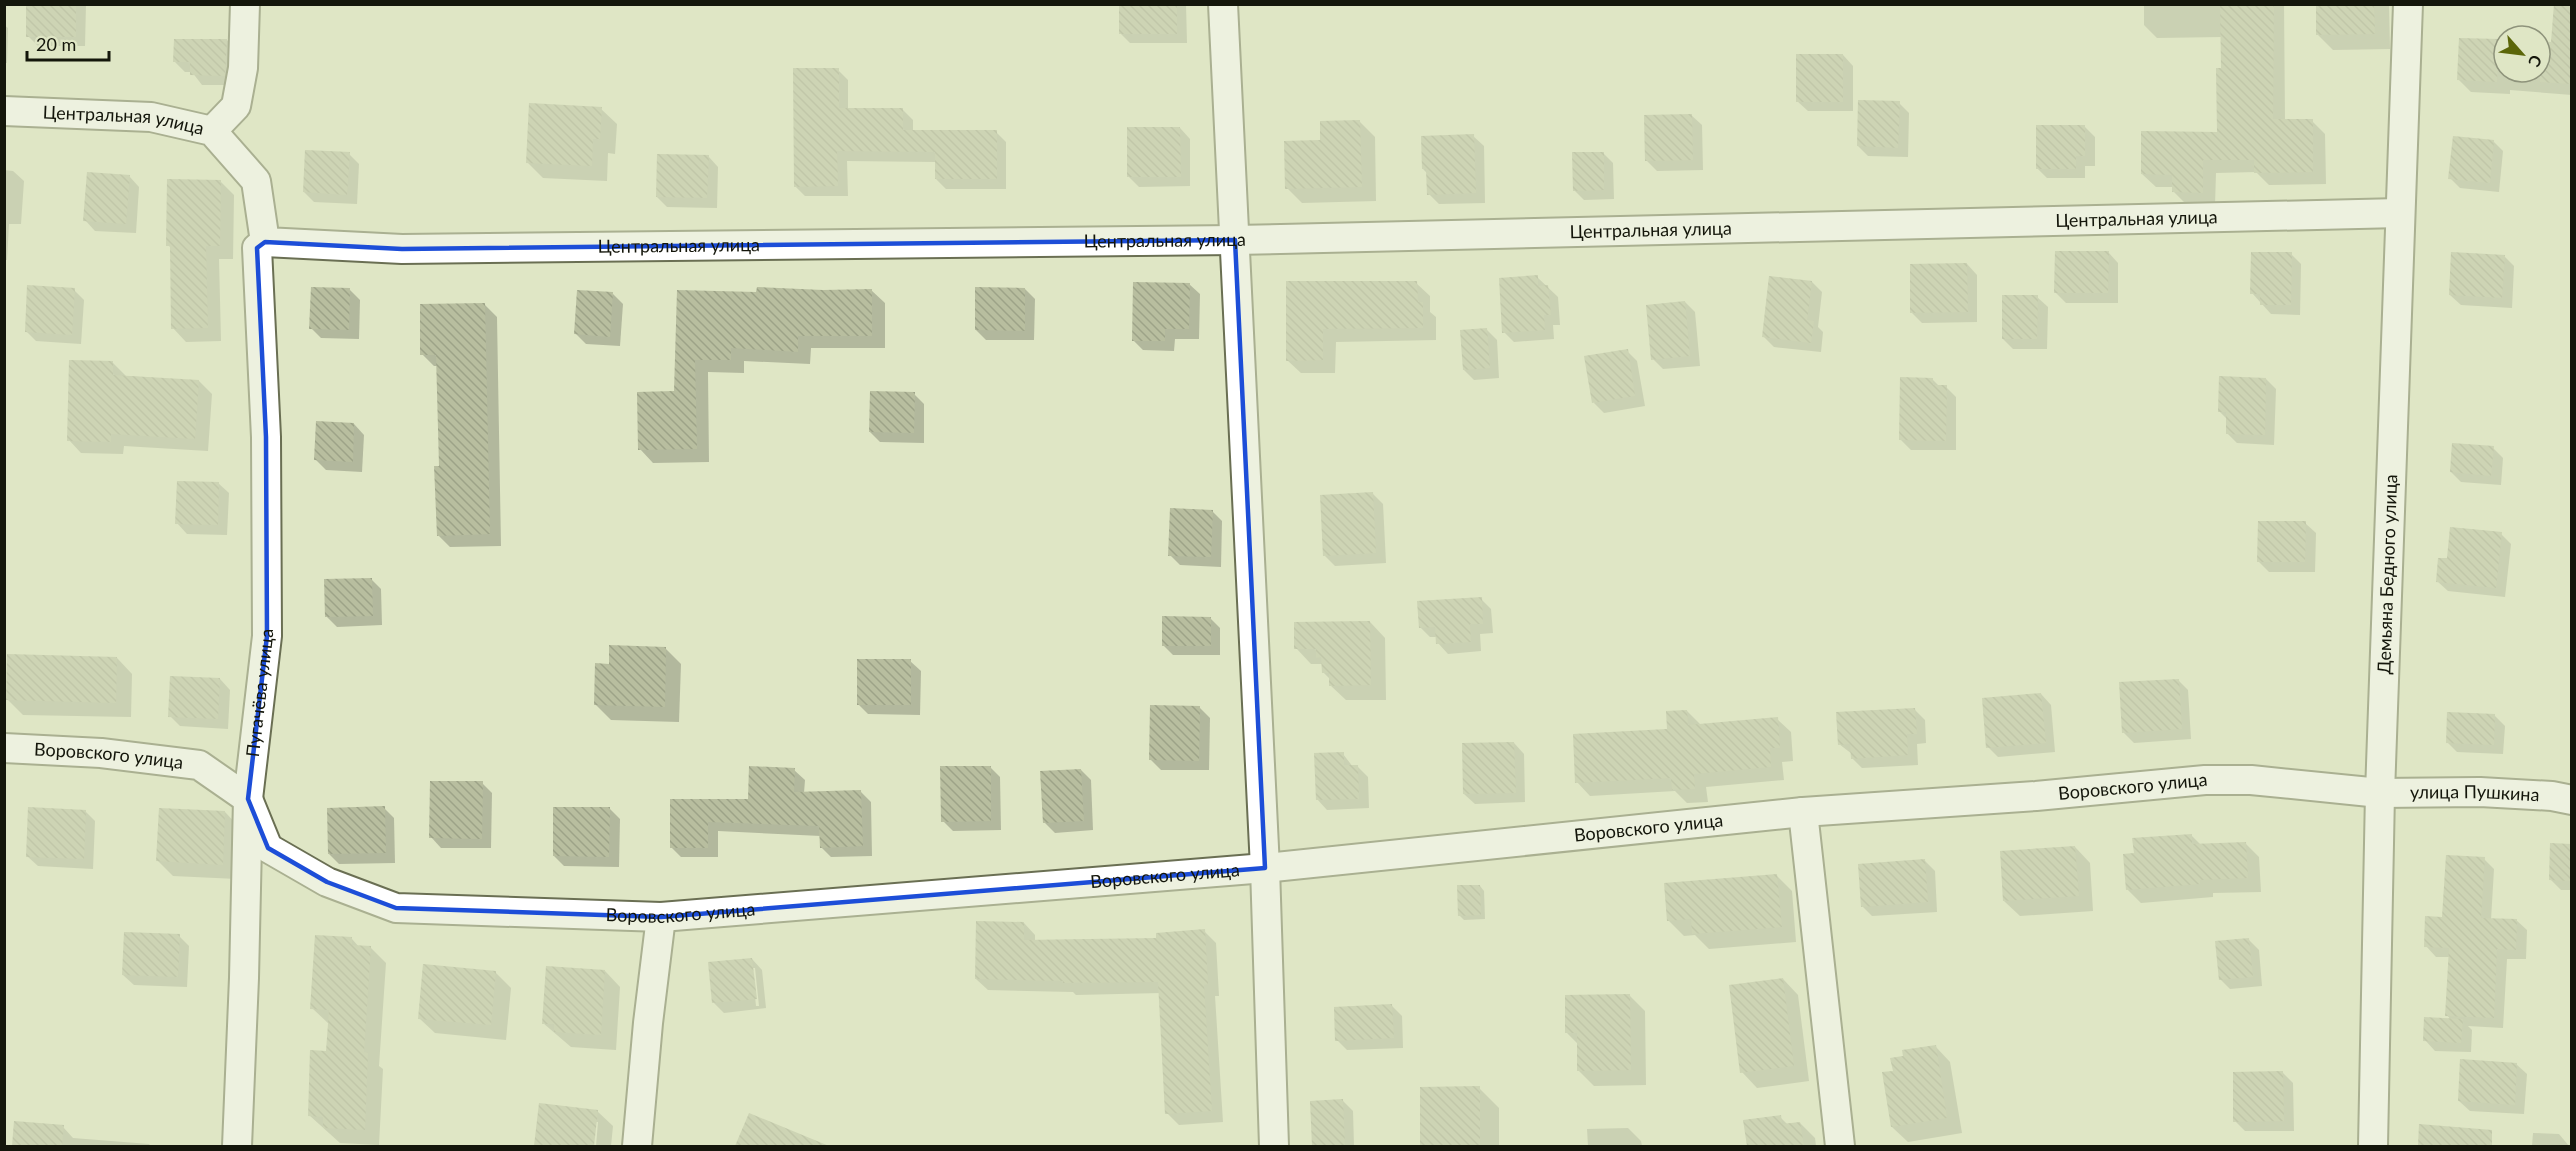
<svg xmlns="http://www.w3.org/2000/svg" width="2576" height="1151" font-family="Lato,sans-serif">
<defs>
<pattern id="building-back-hatch" width="6" height="6" patternUnits="userSpaceOnUse" patternTransform="scale(1.5)"><rect width="6" height="6" fill="#b8be9f"/><path d="M-1 5l2 2M0 0l6 6M5-1l2 2" fill="none" stroke="#9da388"/></pattern>
</defs>
<rect width="100%" height="100%" fill="#dfe6c5"/>
<g fill="#0003" fill-rule="evenodd">
<path d="M28,4H86L85,46H38L28,36Z"/>
<path d="M1120,4H1186L1187,43H1130L1120,33Z"/>
<path d="M2144,4H2284L2285,121H2312L2325,134L2326,184L2269,185L2256,172L2216,173L2215,205H2187L2174,192V187H2156L2142,174L2219,133L2222,37L2157,38L2144,25Z"/>
<path d="M2318,4H2389L2390,49L2333,50L2318,35Z"/>
<path d="M4,25L8,28L7,63H4Z"/>
<path d="M2553,32L2572,34V95L2510,90V94L2471,92L2458,79L2460,39L2504,41V72H2540V43L2552,44Z"/>
<path d="M227,40L237,50L234,85H202L192,72H185L175,62Z"/>
<path d="M1843,55L1853,66V111H1808L1797,101Z"/>
<path d="M838,70L848,80V109L903,110L913,120V132H996L1006,142V189H946L936,179V162L847,161L848,196H805L795,186Z"/>
<path d="M1899,103L1909,113L1908,157L1868,156L1858,146Z"/>
<path d="M601,109L617,124L615,154L608,153L607,181L543,178L527,162Z"/>
<path d="M1691,115L1702,125L1703,170L1657,171L1647,161Z"/>
<path d="M1360,122L1375,137L1376,201L1302,203L1287,188L1322,141Z"/>
<path d="M2085,127L2095,137V166H2085V178H2047L2037,168Z"/>
<path d="M1180,128L1190,139V186L1139,187L1129,177Z"/>
<path d="M1473,136L1484,146L1485,203L1439,204L1429,194L1428,174L1423,169Z"/>
<path d="M2493,141L2503,151L2499,192L2460,188L2450,178Z"/>
<path d="M1603,153L1613,163L1614,199L1584,200L1574,190Z"/>
<path d="M349,154L359,164L357,204L314,202L304,192Z"/>
<path d="M708,156L718,167L717,208L667,207L657,197Z"/>
<path d="M4,170L13,171L24,181L21,224H9L7,260H4Z"/>
<path d="M129,176L139,187L136,233L95,231L85,220Z"/>
<path d="M220,181L234,195L233,259H219L221,341L186,342L173,328L172,249L168,245Z"/>
<path d="M2108,252L2118,263V303H2066L2056,293Z"/>
<path d="M2291,254L2301,264L2300,315L2271,314L2252,293Z"/>
<path d="M2504,256L2514,266L2512,308L2461,305L2450,295Z"/>
<path d="M1967,264L1977,275V322L1922,323L1912,313Z"/>
<path d="M1537,277L1558,297L1560,325H1553L1554,339L1514,342L1504,332Z"/>
<path d="M1812,282L1822,292L1818,327L1823,332L1821,352L1774,347L1764,337Z"/>
<path d="M1287,283H1416L1430,296V312L1436,317V340L1336,342L1335,373H1301L1287,360Z"/>
<path d="M1189,284L1200,294L1199,339H1175L1174,351L1143,350L1133,340Z"/>
<path d="M1025,289L1035,299L1034,340H986L976,330Z"/>
<path d="M74,290L84,300L81,344L36,341L26,331Z"/>
<path d="M350,290L360,300L359,339L321,338L311,328Z"/>
<path d="M871,290L885,303V348H811L810,364L744,361V373L708,372L709,462L653,463L640,449L676,393L678,292L758,293Z"/>
<path d="M613,294L623,304L620,346L586,344L576,334Z"/>
<path d="M2037,297L2048,307L2047,349H2013L2003,339Z"/>
<path d="M1685,302L1695,312L1700,366L1663,369L1653,359Z"/>
<path d="M485,305L497,317L501,546L450,547L438,535L440,467L438,366H434L422,354Z"/>
<path d="M1487,330L1497,340L1499,378L1474,380L1464,370Z"/>
<path d="M1627,351L1637,361L1645,406L1604,413L1594,403Z"/>
<path d="M113,363L126,376L199,381L212,394L208,451L124,446L123,454L81,453L69,440Z"/>
<path d="M1932,379L1940,387H1946L1956,397V450H1911L1901,440Z"/>
<path d="M2266,379L2276,389L2274,445L2237,443L2227,433L2228,420L2219,411Z"/>
<path d="M914,394L924,404V443L880,442L870,432Z"/>
<path d="M354,424L364,435L362,472L326,470L316,460Z"/>
<path d="M2493,448L2503,458L2501,485L2461,482L2451,472Z"/>
<path d="M218,483L229,493L227,535L187,534L177,523Z"/>
<path d="M1373,494L1383,504L1386,563L1335,566L1325,556Z"/>
<path d="M1212,511L1222,521L1221,567L1180,565L1170,555Z"/>
<path d="M2305,523L2316,533L2315,572H2269L2258,561Z"/>
<path d="M2501,534L2511,544L2505,597L2448,591L2437,581L2449,560Z"/>
<path d="M371,579L381,589L382,625L337,627L327,617Z"/>
<path d="M1481,599L1491,609L1493,633L1480,634L1481,651L1448,654L1438,643L1437,637H1430L1420,627Z"/>
<path d="M1210,618L1220,628V655H1173L1163,645Z"/>
<path d="M1370,622L1385,638L1386,700H1346L1330,685V679L1323,672V664H1311L1296,648Z"/>
<path d="M665,648L681,664L679,722L611,720L596,705L610,665Z"/>
<path d="M117,658L132,674L131,717L23,715L8,700Z"/>
<path d="M910,661L921,671L920,715L868,714L858,704Z"/>
<path d="M220,679L230,690L228,729L180,726L170,716Z"/>
<path d="M2178,680L2188,690L2191,739L2134,743L2123,732Z"/>
<path d="M2041,694L2051,705L2055,752L1998,757L1988,747Z"/>
<path d="M1200,708L1210,718L1209,770H1161L1150,759Z"/>
<path d="M1915,710L1925,720L1926,743L1917,744L1918,765L1862,768L1852,758V754L1839,744Z"/>
<path d="M1687,711L1701,725L1777,719L1791,732L1793,761L1782,762L1784,780L1706,787L1708,802L1687,803L1675,791L1590,796L1577,782L1669,731Z"/>
<path d="M2494,715L2505,726L2503,754L2457,752L2447,742Z"/>
<path d="M1514,743L1524,754L1525,802L1475,804L1464,794Z"/>
<path d="M1343,754L1353,767H1358L1368,777L1369,808L1327,810L1317,799Z"/>
<path d="M990,767L1000,777L1001,830L953,831L943,821Z"/>
<path d="M794,770L805,780L804,793L861,792L871,802L872,856L831,857L821,847V836L718,831V857H681L671,847L672,801L749,800Z"/>
<path d="M1081,770L1091,780L1093,830L1055,833L1044,822Z"/>
<path d="M482,783L492,793L491,848H441L431,837Z"/>
<path d="M384,808L394,818L395,863L339,864L329,854Z"/>
<path d="M610,809L620,819L619,867L564,866L554,856Z"/>
<path d="M85,811L95,821L93,869L38,866L27,856Z"/>
<path d="M225,812L240,828L237,879L173,876L158,861Z"/>
<path d="M2191,835L2201,845L2246,844L2259,857L2261,892L2213,893V897L2141,903L2127,889L2135,855Z"/>
<path d="M2552,845H2572V890H2561L2551,880Z"/>
<path d="M2075,847L2090,863L2093,911L2020,916L2004,901Z"/>
<path d="M2484,859L2494,869L2491,920H2516L2527,930L2526,959H2507L2503,1028L2468,1026L2472,1030L2471,1052L2435,1051L2425,1040L2451,1020L2447,1015L2450,957H2436L2426,946Z"/>
<path d="M1925,861L1935,871L1937,912L1872,916L1862,906Z"/>
<path d="M1777,876L1792,891L1796,942L1709,949L1695,935L1684,936L1668,920Z"/>
<path d="M1480,886L1484,891L1485,919L1464,920L1459,915Z"/>
<path d="M1024,923L1035,935V941L1157,939L1204,931L1216,943L1219,996H1215L1223,1122L1179,1125L1167,1113L1161,993L1076,995L1073,992L988,990L976,979Z"/>
<path d="M179,936L189,946L187,987L134,985L123,975Z"/>
<path d="M352,939L359,947H370L386,963L379,1066L383,1069L379,1145L340,1143L309,1115L328,1052L329,1024L312,1008Z"/>
<path d="M2249,940L2259,950L2262,986L2230,989L2220,979Z"/>
<path d="M752,959L762,970L766,1008L724,1013L714,1003ZM752,968H755L759,1006H756Z"/>
<path d="M605,971L620,987L616,1050L571,1047L543,1023Z"/>
<path d="M495,972L511,988L506,1040L435,1033L419,1018Z"/>
<path d="M1783,979L1798,995L1809,1081L1757,1088L1742,1072Z"/>
<path d="M1630,996L1645,1011L1646,1085L1594,1086L1578,1070V1044L1567,1033Z"/>
<path d="M1391,1005L1402,1016L1403,1048L1347,1050L1337,1040Z"/>
<path d="M1935,1046L1950,1062L1962,1133L1908,1142L1892,1127L1895,1072L1905,1057Z"/>
<path d="M2516,1064L2527,1074L2524,1114L2470,1111L2459,1101Z"/>
<path d="M2283,1073L2293,1083L2294,1131H2245L2235,1121Z"/>
<path d="M1479,1088L1499,1108V1146H1422L1421,1089Z"/>
<path d="M1343,1101L1353,1111L1354,1146H1314L1311,1102Z"/>
<path d="M541,1105L597,1111L613,1126L611,1146H596L598,1122H595L593,1146H536Z"/>
<path d="M750,1115L803,1137L813,1146H737Z"/>
<path d="M1780,1117L1788,1125L1800,1123L1815,1138L1816,1146H1748L1745,1121Z"/>
<path d="M15,1123L63,1127L73,1138L149,1144L151,1146H13Z"/>
<path d="M2421,1126L2466,1139V1146H2419Z"/>
<path d="M1628,1128L1641,1141L1642,1146H1588L1587,1129Z"/>
<path d="M2533,1133L2559,1134L2569,1146H2532Z"/>
</g>
<g fill="url(#building-back-hatch)">
<rect x="26" y="4" width="50" height="33"/>
<rect x="1119" y="4" width="58" height="30"/>
<path d="M2220,4H2274L2273,119H2313V172L2254,173V160H2203V193L2172,192V175L2141,174V131L2217,132L2216,68H2221Z"/>
<path d="M2316,4H2374L2375,34L2316,35Z"/>
<path d="M2554,4H2571V84L2540,82V41L2551,42Z"/>
<path d="M2459,38L2499,39L2497,82L2457,80Z"/>
<path d="M174,39H227L225,76L190,75V62H173Z"/>
<rect x="1796" y="54" width="47" height="48"/>
<path d="M793,68H839V108H903V130H997V179H935V152L837,151L838,186L794,187Z"/>
<path d="M1858,100L1900,101L1898,148L1857,146Z"/>
<path d="M529,103L602,107L600,139H593L592,166L526,163Z"/>
<path d="M1692,114L1693,160L1645,161L1644,115Z"/>
<path d="M1360,120L1362,187L1285,189L1284,141L1320,140V121Z"/>
<path d="M2036,125H2085V156H2076V169H2036Z"/>
<path d="M1127,127H1180L1181,177H1127Z"/>
<path d="M1474,134L1476,193L1427,195L1426,169H1422L1421,136Z"/>
<path d="M2453,136L2494,140L2490,183L2448,179Z"/>
<path d="M305,150L350,152L347,195L303,192Z"/>
<path d="M1572,152H1604V190L1573,191Z"/>
<path d="M657,154L709,155L707,198L656,197Z"/>
<path d="M87,172L130,175L126,224L83,221Z"/>
<path d="M167,179L221,180L220,246H206L208,328L171,329L170,246H166Z"/>
<path d="M2055,251H2109L2108,293H2054Z"/>
<path d="M2251,252H2292L2291,305H2260V294H2250Z"/>
<path d="M2451,252L2505,255L2502,298L2449,295Z"/>
<path d="M1967,263L1968,312L1910,313V264Z"/>
<path d="M1538,275V286L1548,285L1551,315H1544L1545,330L1502,333L1499,278Z"/>
<path d="M1769,276L1812,281L1807,320L1814,321L1811,343L1762,337Z"/>
<path d="M1286,281H1417L1418,302H1423V328L1323,329V360L1286,361Z"/>
<path d="M1133,282L1190,283L1189,329H1165V341H1132Z"/>
<path d="M27,285L75,288L72,335L25,332Z"/>
<path d="M311,287L350,288L349,330L309,329Z"/>
<path d="M757,287L823,290L872,289V336H798V352L731,348V360H695L697,449L638,450L637,392L674,391L677,290L756,292Z"/>
<path d="M975,287L1025,288V331L975,330Z"/>
<path d="M577,290L613,292L610,337L574,334Z"/>
<path d="M2002,295H2038L2037,339H2002Z"/>
<path d="M1685,301L1690,356L1651,360L1646,305Z"/>
<path d="M485,303L490,534L437,536L434,466H439L436,355H420V304Z"/>
<path d="M1487,328L1490,368L1463,370L1460,330Z"/>
<path d="M1628,349L1635,396L1592,403L1584,356Z"/>
<path d="M69,360L113,361V375L199,380L195,439L111,434V442L67,441Z"/>
<path d="M2219,376L2266,378L2265,435L2226,434V412H2218Z"/>
<path d="M1900,377L1933,378V385H1947L1946,441L1899,440Z"/>
<path d="M870,391L915,392L914,433L869,432Z"/>
<path d="M316,421L354,423L353,462L314,460Z"/>
<path d="M2452,443L2494,446L2491,476L2450,472Z"/>
<path d="M177,481L219,482L218,525L175,524Z"/>
<path d="M1373,492L1376,553L1323,556L1320,495Z"/>
<path d="M1170,508L1213,510L1211,557L1168,556Z"/>
<path d="M2258,521H2306L2305,562H2257Z"/>
<path d="M2450,527L2502,532L2496,588L2436,582L2438,558H2447Z"/>
<path d="M372,578L373,616L325,617L324,579Z"/>
<path d="M1482,597L1483,624H1470L1471,642L1436,644L1435,627L1419,628L1417,601Z"/>
<path d="M1162,616L1211,617V646H1162Z"/>
<path d="M1370,621L1371,685L1329,686V673H1322L1321,657L1316,658V649H1294V622Z"/>
<path d="M609,645L666,647L665,707L594,705L595,663L609,664Z"/>
<path d="M7,654L117,657L116,703L6,700Z"/>
<rect x="857" y="659" width="54" height="46"/>
<path d="M170,676L220,678L218,719L168,717Z"/>
<path d="M2179,679L2182,729L2122,733L2119,682Z"/>
<path d="M2041,693L2046,743L1986,748L1982,698Z"/>
<path d="M1150,705L1200,706L1199,761L1149,760Z"/>
<path d="M1915,708L1917,734H1907L1908,755L1851,759L1850,744L1838,745L1836,712Z"/>
<path d="M1687,710L1688,725L1778,717L1780,748H1770L1771,767L1694,774L1695,789L1672,790L1671,778L1575,783L1573,734L1667,729L1666,711Z"/>
<path d="M2447,712L2495,714L2494,745L2446,743Z"/>
<path d="M1514,742L1516,793L1463,794L1462,743Z"/>
<path d="M1344,752V765H1358L1359,799L1316,800L1314,753Z"/>
<path d="M749,766L795,768L794,792L861,790L863,846L820,848L819,826L708,822V848H670V799H748Z"/>
<path d="M940,766H991V821L941,822Z"/>
<path d="M1081,769L1084,821L1043,823L1040,771Z"/>
<path d="M430,781H483L482,839L429,838Z"/>
<path d="M385,806L386,853L328,854L327,808Z"/>
<path d="M28,807L86,810L84,859L26,857Z"/>
<path d="M553,807H610L609,857L553,856Z"/>
<path d="M159,808L225,811L223,865L156,861Z"/>
<path d="M2192,834V844L2246,842L2248,878L2200,880V884L2126,890L2123,854L2134,853L2132,838Z"/>
<path d="M2550,843L2571,844V881L2549,880Z"/>
<path d="M2075,846L2079,896L2003,901L2000,851Z"/>
<path d="M2446,855L2485,857L2481,918L2517,919L2516,950L2497,949L2494,1018L2445,1016L2449,948L2424,947L2425,916L2442,917Z"/>
<path d="M1925,859L1928,902L1861,907L1858,864Z"/>
<path d="M1777,874L1782,927L1692,934L1691,919L1667,921L1664,883Z"/>
<path d="M1457,885H1480L1481,915L1458,916Z"/>
<path d="M976,921L1024,922V940L1156,938V933L1205,929L1208,984L1204,985L1212,1111L1165,1114L1158,982L1063,983V981L975,979Z"/>
<path d="M124,932L180,934L178,977L122,975Z"/>
<path d="M315,935L352,937V945L371,946L364,1052L368,1053L365,1130L323,1128V1117L308,1116L310,1050L326,1051L329,1010L310,1009Z"/>
<path d="M2249,938L2253,977L2219,980L2215,941Z"/>
<path d="M752,958L757,999L712,1003L708,962Z"/>
<path d="M423,964L496,971L491,1025L418,1019Z"/>
<path d="M546,966L605,970L601,1035L554,1032V1024H542Z"/>
<path d="M1783,978L1794,1066L1740,1073L1729,985Z"/>
<path d="M1630,994L1631,1070L1577,1071V1033H1565V995Z"/>
<path d="M1392,1004L1394,1038L1335,1041L1334,1007Z"/>
<path d="M2424,1017L2463,1019L2461,1043L2423,1041Z"/>
<path d="M1936,1045L1947,1118L1891,1127L1882,1072L1893,1071L1890,1058L1903,1056L1902,1050Z"/>
<path d="M2460,1059L2517,1063L2515,1105L2458,1101Z"/>
<path d="M2283,1071L2284,1121L2233,1122V1072Z"/>
<path d="M1480,1086V1146H1420V1087Z"/>
<path d="M1343,1099L1345,1146H1312L1310,1101Z"/>
<path d="M539,1103L598,1110L594,1146H534Z"/>
<path d="M749,1113L829,1146H735Z"/>
<path d="M1781,1115L1782,1124L1800,1122L1804,1146H1747L1743,1120Z"/>
<path d="M14,1121L64,1125L62,1146H12Z"/>
<path d="M2419,1124L2492,1130V1146H2418Z"/>
</g>
<g fill="none" stroke-linecap="round" stroke-linejoin="round">
<defs>
<g id="street">
<path d="M1223,4L1265,868L1274,1146"/>
<path id="s1" d="M4,111L151,117L212,131L256,181L265,242L402,249L1235,240L2400,213"/>
<path d="M212,131L236,106L243,68L245,4"/>
<path id="s2" d="M4,748L101,753L199,765L248,799L268,848L327,882L396,908L661,917L1265,868L1803,812L2036,796L2205,780H2251L2380,793L2480,792L2552,796L2572,800"/>
<path d="M1803,812L1840,1146"/>
<path id="s3" d="M237,1146L244,978L248,799L267,636L266,437L257,248L265,242"/>
<path d="M637,1146L648,1023L661,917"/>
<path id="s4" d="M2373,1146L2380,793L2408,4"/>
</g>
</defs>
<use href="#street" stroke="#6a6f53" stroke-width="32"/>
<use href="#street" stroke="#fff" stroke-width="28"/>
</g>
<path d="M0 0H2576V1151H0ZM1235,240L1265,868L661,917L396,908L327,882L268,848L248,799L267,636L266,437L257,248L265,242L402,249Z" fill="#dfe6c5" fill-opacity=".55" fill-rule="evenodd"/>
<path fill="none" stroke="#1d4ed8" stroke-width="4.5" stroke-linejoin="round" d="M1235,240L1265,868L661,917L396,908L327,882L268,848L248,799L267,636L266,437L257,248L265,242L402,249Z"/>
<g text-anchor="middle" stroke-width="4.5" stroke-linejoin="round" paint-order="stroke">
<g font-size="18" fill="#14160b" stroke="#dfe6c5">
<text dy="6" stroke="none"><textPath href="#s1" startOffset="120">Центральная улица</textPath></text>
<text dy="6" stroke="none"><textPath href="#s1" startOffset="2210">Центральная улица</textPath></text>
<text dy="6" stroke="none"><textPath href="#s1" startOffset="1724">Центральная улица</textPath></text>
<text dy="6" stroke="none"><textPath href="#s1" startOffset="1238">Центральная улица</textPath></text>
<text dy="6" stroke="none"><textPath href="#s1" startOffset="752">Центральная улица</textPath></text>
<text dy="6" stroke="none"><textPath href="#s4" startOffset="572">Демьяна Бедного улица</textPath></text>
<text dy="6" stroke="none"><textPath href="#s3" startOffset="454">Пугачёва улица</textPath></text>
<text dy="6" stroke="none"><textPath href="#s2" startOffset="105">Воровского улица</textPath></text>
<text dy="6" stroke="none"><textPath href="#s2" startOffset="2193">Воровского улица</textPath></text>
<text dy="6" stroke="none"><textPath href="#s2" startOffset="2536">улица Пушкина</textPath></text>
<text dy="6" stroke="none"><textPath href="#s2" startOffset="1707">Воровского улица</textPath></text>
<text dy="6" stroke="none"><textPath href="#s2" startOffset="1221">Воровского улица</textPath></text>
<text dy="6" stroke="none"><textPath href="#s2" startOffset="735">Воровского улица</textPath></text>
</g>
</g>
<rect width="2576" height="1151" fill="none" stroke="#14160b" stroke-width="12"/>
<g transform="translate(2522 54) rotate(118)"><circle r="28" fill="#dfe6c5" stroke="#8e937b" stroke-width="1.5"/>
<path d="M0-4.5L10 22L0 15L-10 22Z" fill="#5b6609"/>
<text y="-9" font-size="16" font-weight="bold" text-anchor="middle" fill="#14160b">С</text>
</g>
<path d="M27 51v9h82v-9" fill="none" stroke="#14160b" stroke-width="3"/>
<text x="36" y="51" font-size="18" fill="#14160b" stroke="#dfe6c5" stroke-width="4.5" paint-order="stroke">20 m</text>
</svg>
